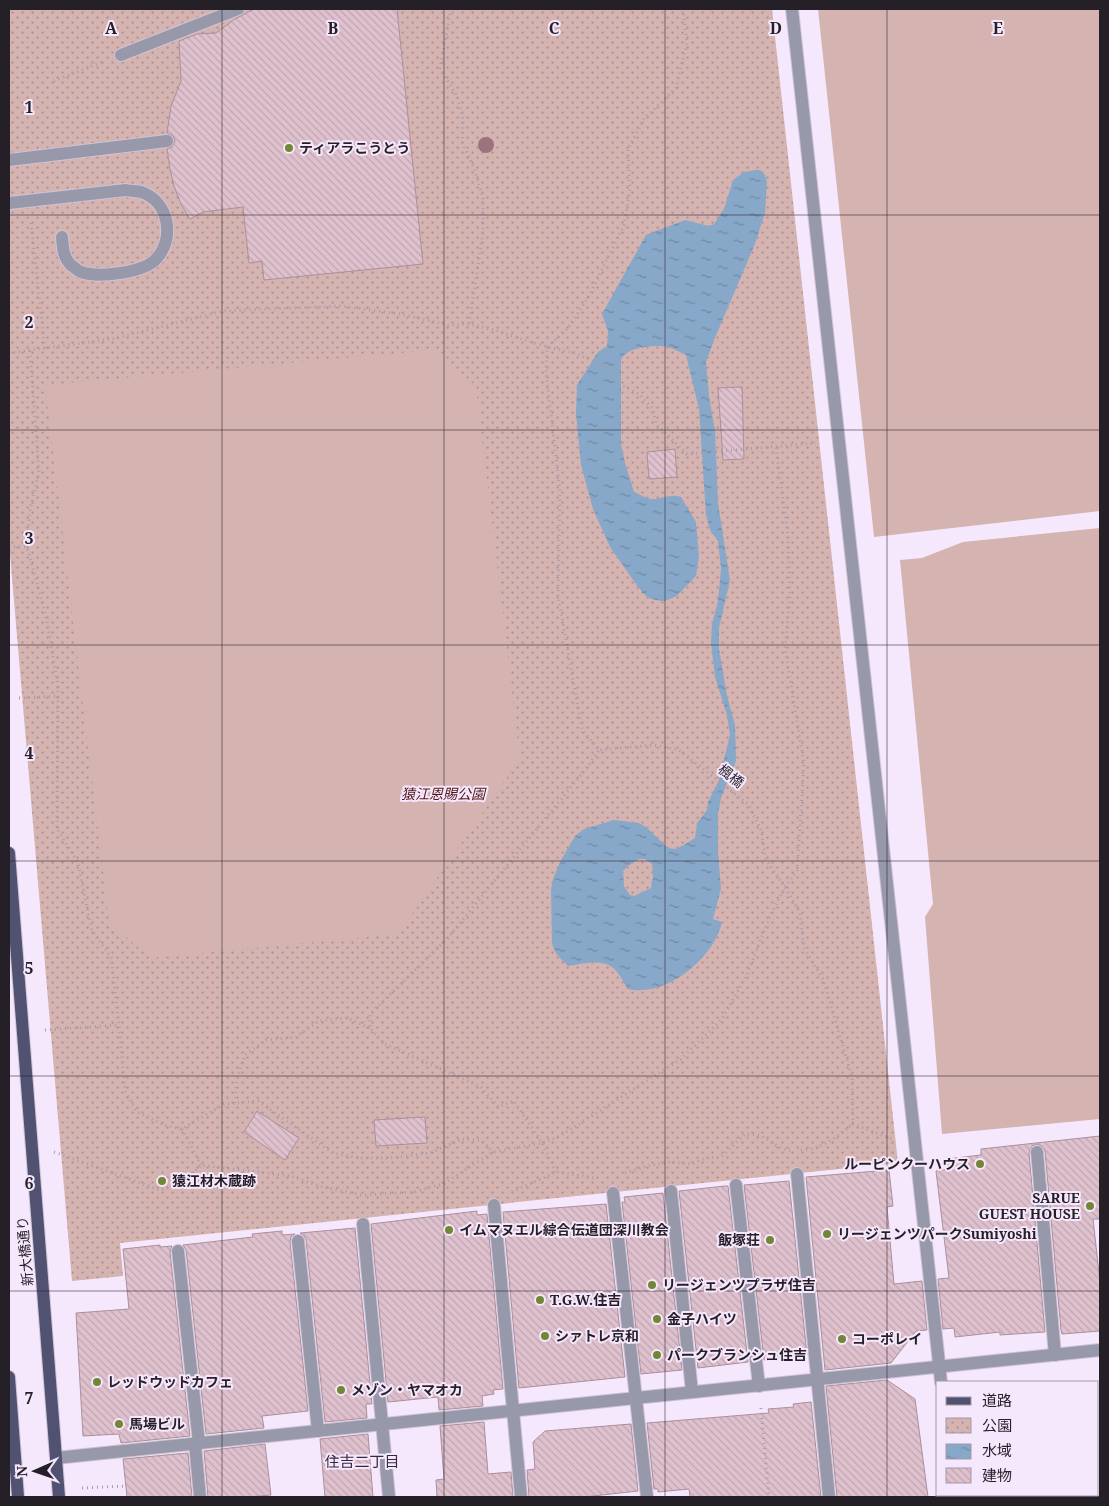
<svg xmlns="http://www.w3.org/2000/svg" width="1109" height="1506" font-family="'Noto Serif','Noto Sans JP',serif">
<defs>
<pattern id="park-dots" width="8" height="8" patternUnits="userSpaceOnUse" patternTransform="scale(1.25)"><rect width="8" height="8" fill="#d4b3b1"/><path d="M2 2h.1M6 6h.1" fill="none" stroke="#ac9190" stroke-width="1.8" stroke-linecap="round"/></pattern>
<pattern id="water-ripples" width="26" height="14" patternUnits="userSpaceOnUse" patternTransform="scale(1.25)"><rect width="26" height="14" fill="#88a8c9"/><path d="M2 4q2-2 4 0t4 0M15 11q2-2 4 0t4 0" fill="none" stroke="#6f88a3"/></pattern>
<pattern id="building-back-hatch" width="6" height="6" patternUnits="userSpaceOnUse" patternTransform="scale(1.25)"><rect width="6" height="6" fill="#dfc1ce"/><path d="M-1 5l2 2M0 0l6 6M5-1l2 2" fill="none" stroke="#bfa5b1"/></pattern>
</defs>
<rect width="100%" height="100%" fill="#f6e8fc"/>
<path fill="url(#park-dots)" d="M9,9H772L898,1163L120,1243L123,1276L72,1281L9,542Z"/>
<g fill="#d4b3b1">
<path d="M818,9H1100V511L874,537Z"/>
<path d="M434,350L476,386L520,759L398,934L151,958L109,922L45,385Z"/>
<path d="M1100,528V1119L942,1134L925,917L933,904L900,560L922,558L963,542Z"/>
</g>
<path fill="url(#water-ripples)" fill-rule="evenodd" d="M756,170H760L765,175L767,182L765,213L755,244L714,340L706,362L709,396L715,431L718,503L730,580L719,628V649L727,696L735,725L736,761L721,798L718,814V852L721,889L713,919L722,922C714,958 666,998 628,989C624,983 621,977 617,972C606,957 584,964 568,966C560,958 552,952 552,940L551,890L553,879L560,862L575,836L584,829L614,820L639,823L646,827L668,848L675,849L682,846L695,838L697,823L707,810L708,802L719,780L730,735L727,715L715,677L711,643L712,624L718,601L721,569L718,541L710,530L706,515L699,409L686,355C678,351 669,346 660,346C647,346 626,348 621,360V444L625,463L634,492C639,494 645,498 651,499C661,500 670,493 681,497L696,522L699,557L696,576L677,596L665,601L656,600L648,598L638,587L610,547L593,509L581,465L576,414L577,385L598,352L607,346L608,331L602,314L646,235L685,220L709,226L714,224L724,209L733,180L744,172ZM639,859H645L652,864L653,877L651,888L634,896L630,895L624,886L623,871L628,866Z"/>
<g fill="url(#building-back-hatch)" stroke="#ab8f9c">
<path d="M254,9H397L423,264L264,280L262,261L249,263L243,207L203,212L190,219L181,204L174,186L170,169L167,149L172,147L175,141L173,136L167,133L171,106L181,81L179,41L197,34L216,33L235,19Z"/>
<path d="M742,387L744,459L723,460L718,388Z"/>
<path d="M675,449L677,477L649,479L647,452Z"/>
<path d="M257,1111L299,1138L285,1160L244,1132Z"/>
<path d="M425,1117L427,1143L376,1146L374,1120Z"/>
<path d="M1100,1136V1219H1093L1100,1282V1331L1062,1334L1061,1330L1045,1151L1043,1147L1037,1144L1032,1146L1029,1153L1045,1332L1000,1335V1332L955,1337L954,1328L943,1329L938,1279L949,1278L936,1171L948,1169L947,1159L981,1155V1149Z"/>
<path d="M889,1170L893,1206L887,1207L894,1284L922,1281L927,1330L916,1331L891,1363L825,1370L806,1177Z"/>
<path d="M789,1181L807,1355L764,1360L744,1185Z"/>
<path d="M725,1186H728L748,1362L698,1368L679,1191Z"/>
<path d="M663,1193L682,1370L641,1374L622,1202H625L624,1197Z"/>
<path d="M606,1204L625,1377L519,1388L503,1212Z"/>
<path d="M477,1211V1215L487,1214L503,1389L493,1390L494,1394L482,1396L483,1406L439,1410L438,1397L388,1402L371,1224Z"/>
<path d="M355,1228L372,1404H366L367,1418L325,1422L306,1240L304,1236L300,1233Z"/>
<path d="M282,1231V1235L295,1234L291,1237L290,1242L308,1411L262,1416L264,1428L206,1434L186,1250L183,1245L253,1237L252,1234Z"/>
<path d="M160,1245V1247L172,1246L170,1252L190,1436L121,1443L119,1434L83,1436L76,1313L129,1309L123,1249Z"/>
<path d="M887,1380L915,1399L928,1497H837L826,1386Z"/>
<path d="M811,1402L821,1497H690L689,1489L658,1492V1489H654L647,1423L769,1413L768,1409L794,1407L793,1404Z"/>
<path d="M484,1422L488,1474L511,1472L513,1497H437L436,1480L444,1479L440,1426Z"/>
<path d="M631,1424L638,1491L584,1497H529L527,1470L535,1469L533,1442L545,1431Z"/>
<path d="M368,1434L373,1497H325L320,1439Z"/>
<path d="M265,1444L271,1495L249,1497H208L204,1451Z"/>
<path d="M188,1453L192,1497H127L123,1459Z"/>
</g>
<g fill="none" stroke-linecap="round" stroke-linejoin="round">
<defs>
<g id="minor">
<path d="M792,9L941,1382"/>
<path d="M121,55L238,9"/>
<path d="M9,160L167,141"/>
<path d="M9,203L126,190C130,191 136,191 141,192C169,201 175,238 157,258C145,273 98,278 81,272C78,271 74,267 71,265C63,257 63,248 62,237"/>
<path d="M1037,1152L1055,1355"/>
<path d="M797,1174L829,1497"/>
<path d="M736,1185L759,1386"/>
<path d="M671,1191L692,1392"/>
<path d="M613,1193L647,1497"/>
<path d="M494,1205L521,1497"/>
<path d="M363,1224L389,1497"/>
<path d="M298,1241L318,1431"/>
<path d="M178,1251L199,1443"/>
<path d="M195,1444L200,1497"/>
<path d="M56,1458L1100,1350"/>
<path d="M953,1495V1497"/>
</g>
<g id="major">
<path d="M9,853L59,1497"/>
<path d="M9,1377L18,1497"/>
</g>
</defs>
<use href="#minor" stroke="#d0c4d6" stroke-width="14"/>
<use href="#major" stroke="#d0c4d6" stroke-width="14"/>
<g stroke="#a79cac" stroke-width="3" stroke-dasharray="1 4" stroke-linecap="butt">
<path d="M451,9L440,69L457,96L463,119L462,142L474,168L483,198V233L469,324"/>
<path d="M683,9L687,43L676,88L644,119L628,149L630,189L624,225L589,296L568,328L547,347L546,372L560,491L558,595L582,730L599,750L654,745L679,750L748,804L761,830L766,860L785,887L800,913L804,948L823,979L852,1077L853,1124L892,1139"/>
<path d="M54,81L102,62"/>
<path d="M31,223L45,349"/>
<path d="M30,351L39,472L30,509L27,547L46,616L58,686L57,829L78,863L92,931L111,957L119,1025L125,1091L137,1112L164,1125L182,1129L224,1104L258,1101L333,1153L360,1158H389L430,1153L462,1139L482,1141L493,1152"/>
<path d="M9,353L112,339L223,311L341,306L401,314L448,325L469,324L494,330L547,347L575,353L612,370L607,378L639,394L652,408L657,425L687,454L816,443"/>
<path d="M9,547H27"/>
<path d="M19,698L58,696"/>
<path d="M45,1030L119,1025"/>
<path d="M235,1103L237,1079L245,1055L266,1040L296,1037L319,1021L347,1018L370,1028"/>
<path d="M182,1129L201,1165"/>
<path d="M801,1150C821,1150 838,1136 853,1124"/>
<path d="M54,1152L160,1190L183,1184L201,1165L291,1176L319,1186L361,1195L414,1192L445,1183L493,1152L542,1143L560,1136L681,1059L722,1019L747,975L769,918L785,887L797,871L804,764L785,648L790,595L788,536L776,447"/>
<path d="M556,1172L542,1143L514,1101L498,1107L481,1087L385,1044L370,1028V1014L447,939L589,765L599,750"/>
<path d="M625,1173L651,1165L670,1162L692,1164L706,1158L721,1157L745,1134C749,1134 754,1134 758,1135C769,1138 779,1151 793,1150"/>
<path d="M512,1192L556,1172L596,1178"/>
<path d="M761,1408L769,1497"/>
<path d="M82,1488L126,1486"/>
<path d="M1016,1495V1497"/>
<path d="M1069,1495L1070,1497"/>
</g>
<use href="#minor" stroke="#9798aa" stroke-width="12"/>
<use href="#major" stroke="#515271" stroke-width="12"/>
</g>
<circle fill="#9b737e" cx="486" cy="145" r="8"/>
<path fill="none" stroke="#251f28" stroke-width="1" stroke-opacity="0.55" d="M222,9V1497M444,9V1497M665,9V1497M887,9V1497M9,215H1100M9,430H1100M9,645H1100M9,861H1100M9,1076H1100M9,1291H1100"/>
<g fill="#728637" stroke="#f6e8fc" stroke-width="2">
<circle cx="289" cy="148" r="5"/>
<circle cx="980" cy="1164" r="5"/>
<circle cx="162" cy="1181" r="5"/>
<circle cx="1090" cy="1206" r="5"/>
<circle cx="449" cy="1230" r="5"/>
<circle cx="827" cy="1234" r="5"/>
<circle cx="770" cy="1240" r="5"/>
<circle cx="652" cy="1285" r="5"/>
<circle cx="540" cy="1300" r="5"/>
<circle cx="657" cy="1319" r="5"/>
<circle cx="545" cy="1336" r="5"/>
<circle cx="842" cy="1339" r="5"/>
<circle cx="657" cy="1355" r="5"/>
<circle cx="97" cy="1382" r="5"/>
<circle cx="341" cy="1390" r="5"/>
<circle cx="119" cy="1424" r="5"/>
</g>
<g text-anchor="middle" stroke-width="4" stroke-linejoin="round" paint-order="stroke">
<g font-size="14" font-weight="bold" fill="#251f28" stroke="#f6e8fc" text-anchor="start">
<text x="299" y="153">ティアラこうとう</text>
<text x="970" y="1169" text-anchor="end">ルーピンクーハウス</text>
<text x="172" y="1186">猿江材木蔵跡</text>
<text x="1080" y="1203" text-anchor="end">SARUE<tspan x="1080" dy="16">GUEST HOUSE</tspan></text>
<text x="459" y="1235">イムマヌエル綜合伝道団深川教会</text>
<text x="837" y="1239">リージェンツパークSumiyoshi</text>
<text x="760" y="1245" text-anchor="end">飯塚荘</text>
<text x="662" y="1290">リージェンツプラザ住吉</text>
<text x="550" y="1305">T.G.W.住吉</text>
<text x="667" y="1324">金子ハイツ</text>
<text x="555" y="1341">シァトレ京和</text>
<text x="852" y="1344">コーポレイ</text>
<text x="667" y="1360">パークブランシュ住吉</text>
<text x="107" y="1387">レッドウッドカフェ</text>
<text x="351" y="1395">メゾン・ヤマオカ</text>
<text x="129" y="1429">馬場ビル</text>
</g>
<g font-size="14" fill="#251f28" stroke="#f6e8fc">
<text transform="translate(731 776) rotate(38)" y="5">楓橋</text>
<text transform="translate(25 1251) rotate(-95)" y="5">新大橋通り</text>
</g>
<g font-size="14" font-style="italic" fill="#501417" stroke="#f6e8fc">
<text x="443" y="799">猿江恩賜公園</text>
</g>
<g font-size="15" fill="#36293c" stroke="#f6e8fc">
<text x="362" y="1467">住吉二丁目</text>
</g>
</g>
<g font-size="16" text-anchor="middle" font-weight="bold" fill="#251f28" stroke="#f6e8fc" stroke-width="4" stroke-linejoin="round" paint-order="stroke">
<text x="111" y="34">A</text>
<text x="333" y="34">B</text>
<text x="554" y="34">C</text>
<text x="776" y="34">D</text>
<text x="998" y="34">E</text>
<text x="29" y="113">1</text>
<text x="29" y="328">2</text>
<text x="29" y="544">3</text>
<text x="29" y="759">4</text>
<text x="29" y="974">5</text>
<text x="29" y="1189">6</text>
<text x="29" y="1404">7</text>
</g>
<rect width="1109" height="1506" fill="none" stroke="#251f28" stroke-width="20"/>
<rect x="936" y="1381" width="162" height="115" fill="#f6e8fc" stroke="#a298a7"/>
<rect x="946" y="1397" width="25" height="8" fill="#515271" stroke="#a298a7"/>
<text x="982" y="1406" font-size="15" fill="#251f28">道路</text>
<rect x="946" y="1418" width="25" height="15" fill="url(#park-dots)" stroke="#a298a7"/>
<text x="982" y="1431" font-size="15" fill="#251f28">公園</text>
<rect x="946" y="1444" width="25" height="15" fill="url(#water-ripples)" stroke="#a298a7"/>
<text x="982" y="1456" font-size="15" fill="#251f28">水域</text>
<rect x="946" y="1468" width="25" height="15" fill="url(#building-back-hatch)" stroke="#a298a7"/>
<text x="982" y="1481" font-size="15" fill="#251f28">建物</text>
<g transform="translate(35 1471) rotate(268)" stroke="#f6e8fc" stroke-width="4" paint-order="stroke">
<path d="M0-4L9 19L0 12L-9 19Z" fill="#251f28"/>
<text y="-8" font-size="14" font-weight="bold" text-anchor="middle" fill="#251f28">N</text>
</g>
</svg>
